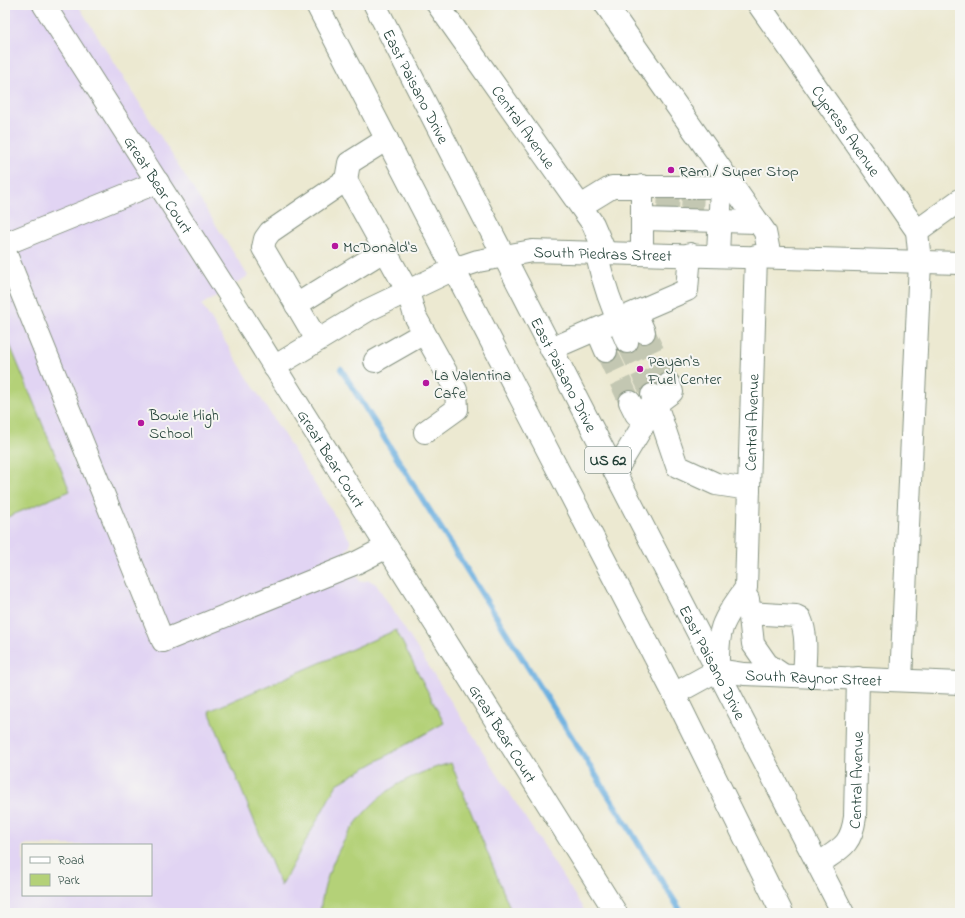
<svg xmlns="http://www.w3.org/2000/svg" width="965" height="918" font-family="'Indie Flower',sans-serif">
<rect width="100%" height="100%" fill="#f6f6f2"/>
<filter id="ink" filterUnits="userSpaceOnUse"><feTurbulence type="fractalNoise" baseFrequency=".025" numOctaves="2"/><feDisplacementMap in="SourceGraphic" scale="8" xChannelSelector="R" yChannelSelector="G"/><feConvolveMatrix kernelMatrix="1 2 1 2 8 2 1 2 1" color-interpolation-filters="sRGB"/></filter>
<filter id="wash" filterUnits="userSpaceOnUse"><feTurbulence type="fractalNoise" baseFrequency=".012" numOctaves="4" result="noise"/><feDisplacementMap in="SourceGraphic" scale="16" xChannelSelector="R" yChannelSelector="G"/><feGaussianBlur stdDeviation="0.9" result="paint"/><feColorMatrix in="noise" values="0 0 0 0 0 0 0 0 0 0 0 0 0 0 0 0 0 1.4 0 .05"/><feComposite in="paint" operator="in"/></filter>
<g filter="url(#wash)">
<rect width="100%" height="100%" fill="#ece9d1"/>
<path fill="#e1d4f3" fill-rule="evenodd" d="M5,5H78L248,276L202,305L350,540V546L345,552L360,582L369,580L376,584L586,913H5ZM23,845H151V895H23Z"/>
<g fill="#b4d178" stroke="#6a8756">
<path d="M5,333L70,491L5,518Z"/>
<path d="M396,630L444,723L337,784L281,886L209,711Z"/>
<path d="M451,763L512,913H320C325,863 354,812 397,785C414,775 432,768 451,763Z"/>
</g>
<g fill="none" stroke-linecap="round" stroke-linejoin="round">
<path stroke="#69aedf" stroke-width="6" d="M341,369L682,913"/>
</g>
</g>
<g filter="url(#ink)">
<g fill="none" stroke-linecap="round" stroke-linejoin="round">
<g stroke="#c3c7b2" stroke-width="22" stroke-dasharray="22 11" stroke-linecap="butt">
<path d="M668,210L669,192"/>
<path d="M692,211L693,193"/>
<path d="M644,332L669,384"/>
<path d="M627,342L651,392"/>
<path d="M606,351L630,402"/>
</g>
<defs>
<g id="minor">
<path id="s1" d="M44,5L227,291L616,913"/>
<path id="s2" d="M438,5L593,224L605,252"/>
<path d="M606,5L765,232L770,257"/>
<path id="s3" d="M759,5L917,231L920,262L901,680"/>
<path d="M346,180L408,292L415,316L456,390L457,409L425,432"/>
<path d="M581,206L612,187H721L729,182"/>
<path d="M643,219L758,222"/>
<path d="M917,231L960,200"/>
<path d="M5,244L158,182"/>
<path d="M5,252L163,641L356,563L387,547"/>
<path d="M596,252C603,283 614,313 627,342"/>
<path d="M642,253V186"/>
<path d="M718,255L721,187"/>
<path d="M296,305L385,250"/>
<path d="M636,313L644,332"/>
<path d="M597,330L606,351"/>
<path d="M317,340L263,248L265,239L270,232L346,180L349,163L387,139"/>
<path d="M551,349L687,290L690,254"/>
<path d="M375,361L424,333"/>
<path d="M274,367L368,310L454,269"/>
<path d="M630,402L636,414L656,404L672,392L669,384"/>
<path d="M656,404L677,466L716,484L749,489"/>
<path d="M615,472L656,404L652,395"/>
<path d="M748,599L753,644L767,664L783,675"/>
<path d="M749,613L796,616L800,618C808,635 805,657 804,676"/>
<path id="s4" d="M718,670C717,628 722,622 746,588L756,256"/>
<path id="s5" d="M674,694L718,670L744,674L960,683"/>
<path id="s6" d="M818,864C841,848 851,846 855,817L858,678"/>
</g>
<g id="major">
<path d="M317,5L674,694L782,913"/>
<path id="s7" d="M375,5L590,424L843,913"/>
<path id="s8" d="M454,269L478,261L532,251L960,263"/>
</g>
</defs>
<use href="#minor" stroke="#869382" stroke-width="24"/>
<use href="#major" stroke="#869382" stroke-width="24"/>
<use href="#minor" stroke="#fff" stroke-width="22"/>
<use href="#major" stroke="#fff" stroke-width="22"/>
</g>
</g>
<g fill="#b5179e" stroke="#f6f6f2" stroke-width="1.5">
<circle cx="671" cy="170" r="4"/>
<circle cx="335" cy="246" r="4"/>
<circle cx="640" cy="369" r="4"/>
<circle cx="426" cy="383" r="4"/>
<circle cx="141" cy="423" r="4"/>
</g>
<g text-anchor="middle" stroke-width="4" stroke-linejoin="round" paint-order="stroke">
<rect fill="#f6f6f2" stroke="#60746d" stroke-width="1" x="585" y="447" width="46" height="26" rx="3"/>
<g font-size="15" font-weight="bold" fill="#1f3d34">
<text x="608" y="465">US 62</text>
</g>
<g font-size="16" fill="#1f3d34" stroke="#f6f6f2">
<text dy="6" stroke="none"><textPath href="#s7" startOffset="91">East Paisano Drive</textPath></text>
<text dy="6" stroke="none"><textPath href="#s2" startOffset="149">Central Avenue</textPath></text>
<text dy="6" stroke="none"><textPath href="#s3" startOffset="153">Cypress Avenue</textPath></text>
<text dy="6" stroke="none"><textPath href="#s1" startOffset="213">Great Bear Court</textPath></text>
<text dy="6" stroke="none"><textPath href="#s8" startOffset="151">South Piedras Street</textPath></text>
<text dy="6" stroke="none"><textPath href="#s7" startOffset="415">East Paisano Drive</textPath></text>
<text dy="6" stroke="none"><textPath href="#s4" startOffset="255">Central Avenue</textPath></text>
<text dy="6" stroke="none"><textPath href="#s1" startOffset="537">Great Bear Court</textPath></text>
<text dy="6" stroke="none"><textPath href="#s7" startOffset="739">East Paisano Drive</textPath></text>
<text dy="6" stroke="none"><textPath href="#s5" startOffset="146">South Raynor Street</textPath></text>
<text dy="6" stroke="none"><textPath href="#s1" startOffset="861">Great Bear Court</textPath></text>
<text dy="6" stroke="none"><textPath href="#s6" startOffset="100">Central Avenue</textPath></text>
</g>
<g font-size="16" fill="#1f3d34" stroke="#f6f6f2" text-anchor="start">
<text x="679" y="176">Ram / Super Stop</text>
<text x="343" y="252">McDonald's</text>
<text x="648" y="366">Payan's<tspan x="648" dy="18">Fuel Center</tspan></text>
<text x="434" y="380">La Valentina<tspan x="434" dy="18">Cafe</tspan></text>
<text x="149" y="420">Bowie High<tspan x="149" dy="18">School</tspan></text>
</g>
</g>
<rect width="965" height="918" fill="none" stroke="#f6f6f2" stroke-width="20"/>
<rect x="22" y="844" width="130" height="52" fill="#f6f6f2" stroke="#a0aca6"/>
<rect x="30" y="857" width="20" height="6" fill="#ffffff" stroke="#a0aca6"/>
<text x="58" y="864" font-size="12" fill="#1f3d34">Road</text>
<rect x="30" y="874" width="20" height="12" fill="#b4d178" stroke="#a0aca6"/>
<text x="58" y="884" font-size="12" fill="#1f3d34">Park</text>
</svg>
